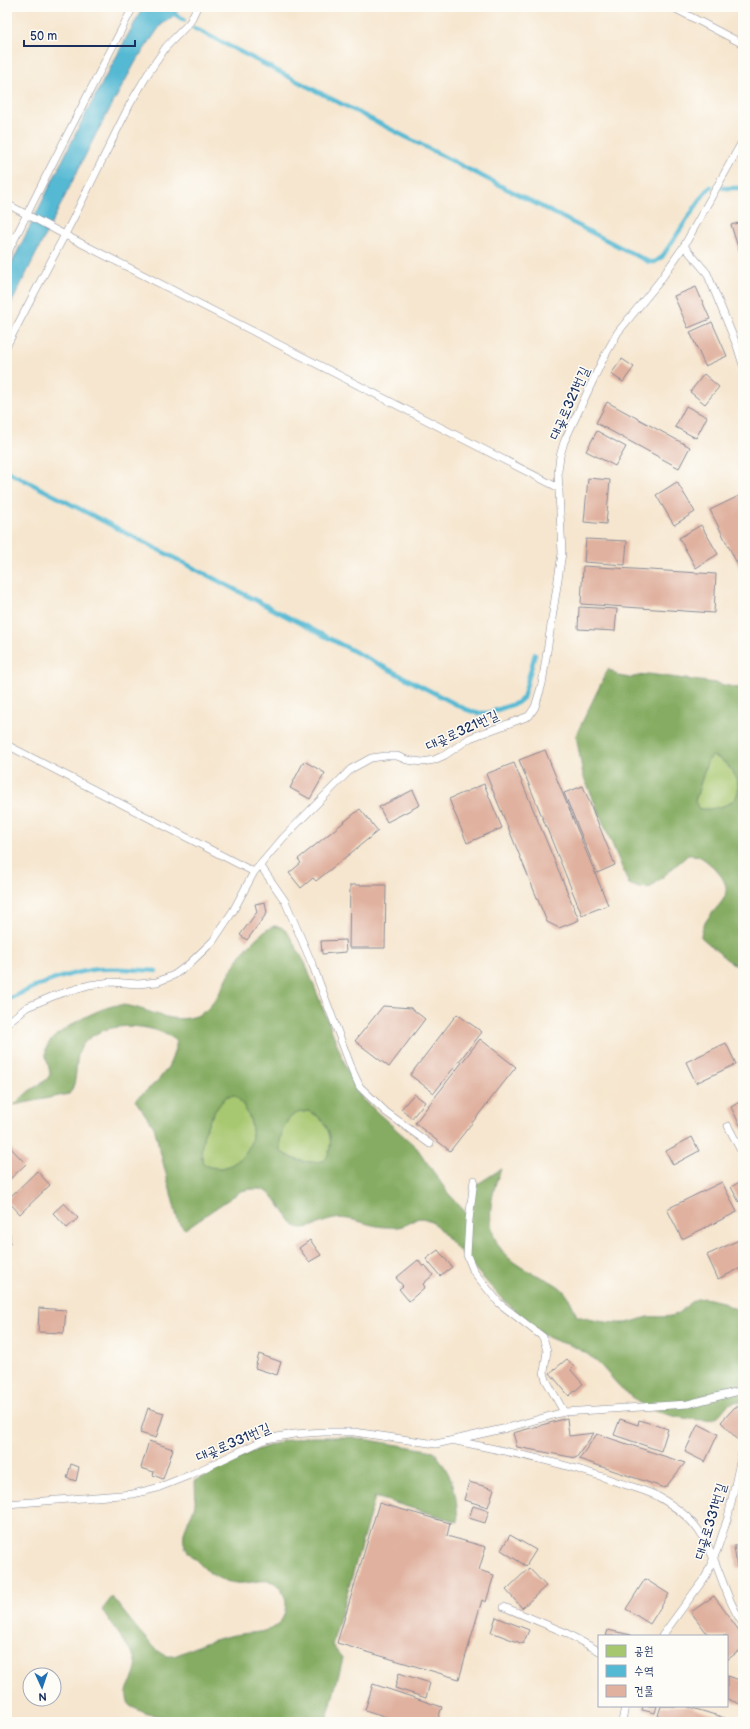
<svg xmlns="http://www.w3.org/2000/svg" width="750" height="1729" font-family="'Balsamiq Sans','Poor Story',sans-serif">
<rect width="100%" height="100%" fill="#fdfcf7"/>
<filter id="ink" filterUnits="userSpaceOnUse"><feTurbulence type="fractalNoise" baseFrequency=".025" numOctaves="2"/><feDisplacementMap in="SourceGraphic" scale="8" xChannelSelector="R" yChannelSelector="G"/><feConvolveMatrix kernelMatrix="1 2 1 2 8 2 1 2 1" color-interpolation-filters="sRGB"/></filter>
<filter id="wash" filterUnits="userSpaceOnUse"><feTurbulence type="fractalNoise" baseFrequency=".012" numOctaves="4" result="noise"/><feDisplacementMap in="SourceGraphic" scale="16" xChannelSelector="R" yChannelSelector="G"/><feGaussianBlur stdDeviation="0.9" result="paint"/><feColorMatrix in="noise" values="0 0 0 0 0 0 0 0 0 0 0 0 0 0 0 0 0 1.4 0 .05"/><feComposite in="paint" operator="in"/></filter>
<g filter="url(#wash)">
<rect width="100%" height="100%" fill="#f6e6cf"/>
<g fill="#a7c76f" stroke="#617b66">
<path d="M712,756C727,759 750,788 732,801C724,808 709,810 699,809L695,802L707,762Z"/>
<path d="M235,1095C244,1104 253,1120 252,1134C252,1150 237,1166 221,1168C215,1169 209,1166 203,1164C197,1139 210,1114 227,1096Z"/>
<path d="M308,1111C328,1118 338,1144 324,1161C306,1164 294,1161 280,1151C279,1138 283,1121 295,1114C299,1112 304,1112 308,1111Z"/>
</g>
<g fill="#85ac62" stroke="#506e60" fill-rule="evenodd">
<path d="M608,669L619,676L629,678L648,674L715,683L743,689V970L726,959L701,937C702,906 749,901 712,866C704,859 699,854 688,855L651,887L639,888L629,884L583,775L576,735ZM712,756C727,759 745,781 736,797C730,807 710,810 699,809L695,801L707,762Z"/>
<path d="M274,926L281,927L288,933L305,963L354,1087L362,1098L379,1114L417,1148L448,1193L469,1216L473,1187L501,1169C486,1206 483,1244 521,1267C535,1276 552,1279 564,1291C570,1298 573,1307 577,1316C591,1320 611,1324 626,1323C633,1322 640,1319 647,1317C656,1316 665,1318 674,1315C682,1313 685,1306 691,1302C705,1292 727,1305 740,1311L743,1316V1402C740,1402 737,1401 734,1402C722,1405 723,1419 707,1420C675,1420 642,1410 619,1386C608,1374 597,1359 582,1351C572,1344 559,1343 548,1337C531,1328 516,1311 502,1299L433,1222C414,1213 417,1222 402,1226C397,1228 392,1227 387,1227C367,1227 350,1214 330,1220C320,1222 308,1231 297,1227C292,1224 290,1220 287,1216C272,1195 269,1184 241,1191L185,1229L180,1225L177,1217L154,1127L135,1100C152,1086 169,1074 174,1051C175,1049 177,1045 176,1043C175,1038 171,1037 167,1035C145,1023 106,1022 86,1041C71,1055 81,1079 69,1094L14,1105L29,1091L46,1080L50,1075C50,1066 43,1056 47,1046C54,1031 106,1003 122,1005C146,1007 168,1024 193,1017C215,1012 224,981 235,964C244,950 258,933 274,926ZM235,1095C244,1104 253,1120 252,1134C252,1150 237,1166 221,1168C215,1169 209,1166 203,1164C197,1139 210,1114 227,1096ZM308,1111C328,1118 338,1144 324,1161C307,1164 294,1161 280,1151C279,1138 283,1121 295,1114C299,1112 304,1112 308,1111Z"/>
<path d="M305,1437H351L434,1451C454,1479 456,1488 458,1522L375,1497L332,1645L343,1659L326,1722H201L147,1714L130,1706C121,1688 134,1684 136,1667C137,1664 136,1660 135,1657L102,1610L112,1597C122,1609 154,1654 168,1656C175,1657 181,1653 188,1650C203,1643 218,1638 234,1635C252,1631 276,1636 284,1615C286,1608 287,1601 284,1595C274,1571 255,1585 237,1583C221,1582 209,1574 198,1562C193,1557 187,1552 185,1546C179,1531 193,1517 195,1503C196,1496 195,1488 195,1481L251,1452L282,1441Z"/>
</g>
<path fill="#54b9d3" stroke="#387498" d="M143,7H181L171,18L161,25L136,61L96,134L7,312V273L82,121Z"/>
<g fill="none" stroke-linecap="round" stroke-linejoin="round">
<g stroke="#54b9d3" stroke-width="4.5">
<path d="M163,7L184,20"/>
<path d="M194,28L649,262H655L662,257L706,191L711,187"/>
<path d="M723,188H743"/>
<path d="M7,471L465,709L477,713H488L517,703L523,698L535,654"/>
<path d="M7,1000C34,986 61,975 91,970C112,967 135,970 156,971"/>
</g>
</g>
<g id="blocks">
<g fill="#e0b19f">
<path d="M743,222V263L731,225Z"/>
<path d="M696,287L710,319L688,328L674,296Z"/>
<path d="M712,322L727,356L705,366L690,332Z"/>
<path d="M622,359L634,367L623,382L611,374Z"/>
<path d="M704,374L719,387L705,404L690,392Z"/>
<path d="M607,402L690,447L679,468L596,423Z"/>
<path d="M686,406L707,417L696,438L675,427Z"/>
<path d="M597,431L626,447L615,466L586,451Z"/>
<path d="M588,478L610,480L606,524L584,522Z"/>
<path d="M677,482L695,512L674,525L656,495Z"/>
<path d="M743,494V575L710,510Z"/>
<path d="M701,525L718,554L696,568L679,538Z"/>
<path d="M586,539L627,541L625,565L584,562Z"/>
<path d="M583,566L716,574L714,613L581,604Z"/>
<path d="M579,607L617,609L615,631L578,629Z"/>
<path d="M545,750L608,905L582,915L519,760Z"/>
<path d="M304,761L325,773L310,799L290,788Z"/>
<path d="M514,763L579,920L559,928L547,922L486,774Z"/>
<path d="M484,784L502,828L467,843L449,799Z"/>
<path d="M583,786L615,865L597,873L564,793Z"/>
<path d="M413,790L420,805L387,822L379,807Z"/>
<path d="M360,809L378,831L316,881L313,878L301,888L289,873L301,863L298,859Z"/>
<path d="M350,885H386L385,948H349Z"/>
<path d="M265,902L267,913L247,940L240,935L257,912L255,904Z"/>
<path d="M345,940L346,952L322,954L321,941Z"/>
<path d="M383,1006L411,1008L425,1019L389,1067L355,1041Z"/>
<path d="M457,1014L482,1032L434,1093L410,1075Z"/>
<path d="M480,1039L516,1067L450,1151L415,1123Z"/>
<path d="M726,1043L736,1064L696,1083L686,1062Z"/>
<path d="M743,1064V1078L738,1067Z"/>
<path d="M414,1094L425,1102L412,1118L401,1109Z"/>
<path d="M743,1100V1131L731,1107Z"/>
<path d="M692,1137L699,1151L673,1165L666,1151Z"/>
<path d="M7,1144L26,1164L7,1182Z"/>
<path d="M37,1171L50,1185L20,1214L7,1200Z"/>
<path d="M741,1181L743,1186V1200L739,1202L731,1187Z"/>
<path d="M722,1182L737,1212L682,1239L667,1209Z"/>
<path d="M64,1203L78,1218L67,1228L53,1213Z"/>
<path d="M743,1238V1267L718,1279L707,1255Z"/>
<path d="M310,1240L321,1255L309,1262L299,1248Z"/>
<path d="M438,1250L452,1267L440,1276L426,1259Z"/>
<path d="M418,1260L423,1267L425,1265L433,1275L423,1284L425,1287L409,1301L399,1289L403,1286L396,1278Z"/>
<path d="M39,1308L66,1310L64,1333L38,1332Z"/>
<path d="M259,1354L281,1362L277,1375L255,1368Z"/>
<path d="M567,1359L574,1367L571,1370L583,1384L569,1396L550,1373Z"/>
<path d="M735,1407H743V1431L739,1441L721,1422Z"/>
<path d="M148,1408L164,1413L156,1438L140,1433Z"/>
<path d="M567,1418L569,1436L594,1433L576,1458L517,1447L513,1433Z"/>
<path d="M620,1419L638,1425L639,1420L668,1429L661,1451L614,1435Z"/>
<path d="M698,1424L718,1434L705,1462L685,1452Z"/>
<path d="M597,1434L685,1463L665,1488L579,1459Z"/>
<path d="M149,1441L173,1449L163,1479L153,1475L154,1472L141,1468Z"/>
<path d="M71,1464L79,1467L76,1481L67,1478Z"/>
<path d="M469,1482L494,1489L488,1507L464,1500Z"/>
<path d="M379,1503L450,1523L447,1536L486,1547L479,1570L494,1575L486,1602L482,1600L459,1679L337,1643Z"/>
<path d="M473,1506L489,1511L485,1523L469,1518Z"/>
<path d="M510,1535L536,1550L526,1566L501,1550Z"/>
<path d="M743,1545V1567L737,1568L734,1546Z"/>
<path d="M529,1568L546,1586L522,1608L506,1590Z"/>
<path d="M645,1579L669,1594L650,1624L626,1609Z"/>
<path d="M714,1596L743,1636V1648L727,1660V1636H709L691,1612Z"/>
<path d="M496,1617L529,1630L523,1644L491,1632Z"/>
<path d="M608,1630L631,1635V1636H606Z"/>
<path d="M399,1673L430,1683L426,1698L395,1688Z"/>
<path d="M727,1676L743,1681V1705L727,1699Z"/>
<path d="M373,1684L442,1707L437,1722H402L365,1710Z"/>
<path d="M643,1706H657L655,1713L642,1710Z"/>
<path d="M661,1706H686L738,1722H656Z"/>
</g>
</g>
</g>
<g filter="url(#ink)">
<use href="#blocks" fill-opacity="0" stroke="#888a96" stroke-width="1"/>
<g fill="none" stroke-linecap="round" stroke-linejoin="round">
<defs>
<g id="lane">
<path d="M672,7L743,44"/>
<path d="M7,204L65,235L559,488"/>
<path d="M684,246L707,273L737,346L743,365"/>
<path d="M7,254L45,178L133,7"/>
<path d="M7,345L72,221L130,104L149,72L166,47L190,22L197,7"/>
<path d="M7,745L254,872"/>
<path d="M260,865L285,901L313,966L353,1072L360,1087L386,1112L430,1144"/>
<path d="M7,1023L27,1007L56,995L89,985L111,982L138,984L157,982L174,975L189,964L213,941L233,911L254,872L283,838L351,769L371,758L386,756H397L407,760L422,762L434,760L445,755L470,738L521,719L529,716L535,707L542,684L562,553L558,471L560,456L564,442L603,359L618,332L659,282L684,246L743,140"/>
<path d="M728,1126L743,1155"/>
<path d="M474,1180L469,1220L467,1255L474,1272L499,1303L543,1337L547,1351L544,1372L546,1380L564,1412"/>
<path d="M7,1236V1241"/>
<path d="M456,1441C510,1452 565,1463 617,1482C630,1486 645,1490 657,1496C673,1505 689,1516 699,1531C719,1560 723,1595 743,1624"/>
<path d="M7,1504L133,1494L157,1488L190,1475L266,1439L294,1434L324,1432H354L436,1444L507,1428L564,1412L688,1404L743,1390"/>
<path d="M504,1607L564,1632L599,1651"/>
<path d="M662,1636L706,1576L717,1550L728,1517L743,1448"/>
<path d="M622,1722L625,1706"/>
</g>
</defs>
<use href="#lane" stroke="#888a96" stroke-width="8"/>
<use href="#lane" stroke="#fff" stroke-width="7"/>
</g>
</g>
<g text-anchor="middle" stroke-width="3" stroke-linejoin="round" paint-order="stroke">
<g font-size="14" fill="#1b2f5e" stroke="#fdfcf7">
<text transform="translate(569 403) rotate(-66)" y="5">대곶로321번길</text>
<text transform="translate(462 730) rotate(-25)" y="5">대곶로321번길</text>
<text transform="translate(233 1442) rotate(-23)" y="5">대곶로331번길</text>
<text transform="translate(710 1521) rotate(-73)" y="5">대곶로331번길</text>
</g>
</g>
<rect width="750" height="1729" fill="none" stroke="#fdfcf7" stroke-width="24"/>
<rect x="598" y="1635" width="130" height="72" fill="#fdfcf7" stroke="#a3aaba"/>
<rect x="606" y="1645" width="20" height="12" fill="#a7c76f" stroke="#a3aaba"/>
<text x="634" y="1655" font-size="12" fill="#1b2f5e">공원</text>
<rect x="606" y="1665" width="20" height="12" fill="#54b9d3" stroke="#a3aaba"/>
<text x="634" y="1675" font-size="12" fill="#1b2f5e">수역</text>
<rect x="606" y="1685" width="20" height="12" fill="#e0b19f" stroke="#a3aaba"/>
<text x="634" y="1695" font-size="12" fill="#1b2f5e">건물</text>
<g transform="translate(42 1687) rotate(177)"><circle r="19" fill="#fdfcf7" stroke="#a3aaba"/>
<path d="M0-3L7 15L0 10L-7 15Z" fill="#1f6fb2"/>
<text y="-6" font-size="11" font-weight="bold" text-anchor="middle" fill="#1b2f5e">N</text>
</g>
<path d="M24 40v6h111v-6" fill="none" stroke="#1b2f5e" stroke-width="2"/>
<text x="30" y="40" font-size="12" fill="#1b2f5e" stroke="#fdfcf7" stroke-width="3" paint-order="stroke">50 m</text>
</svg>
